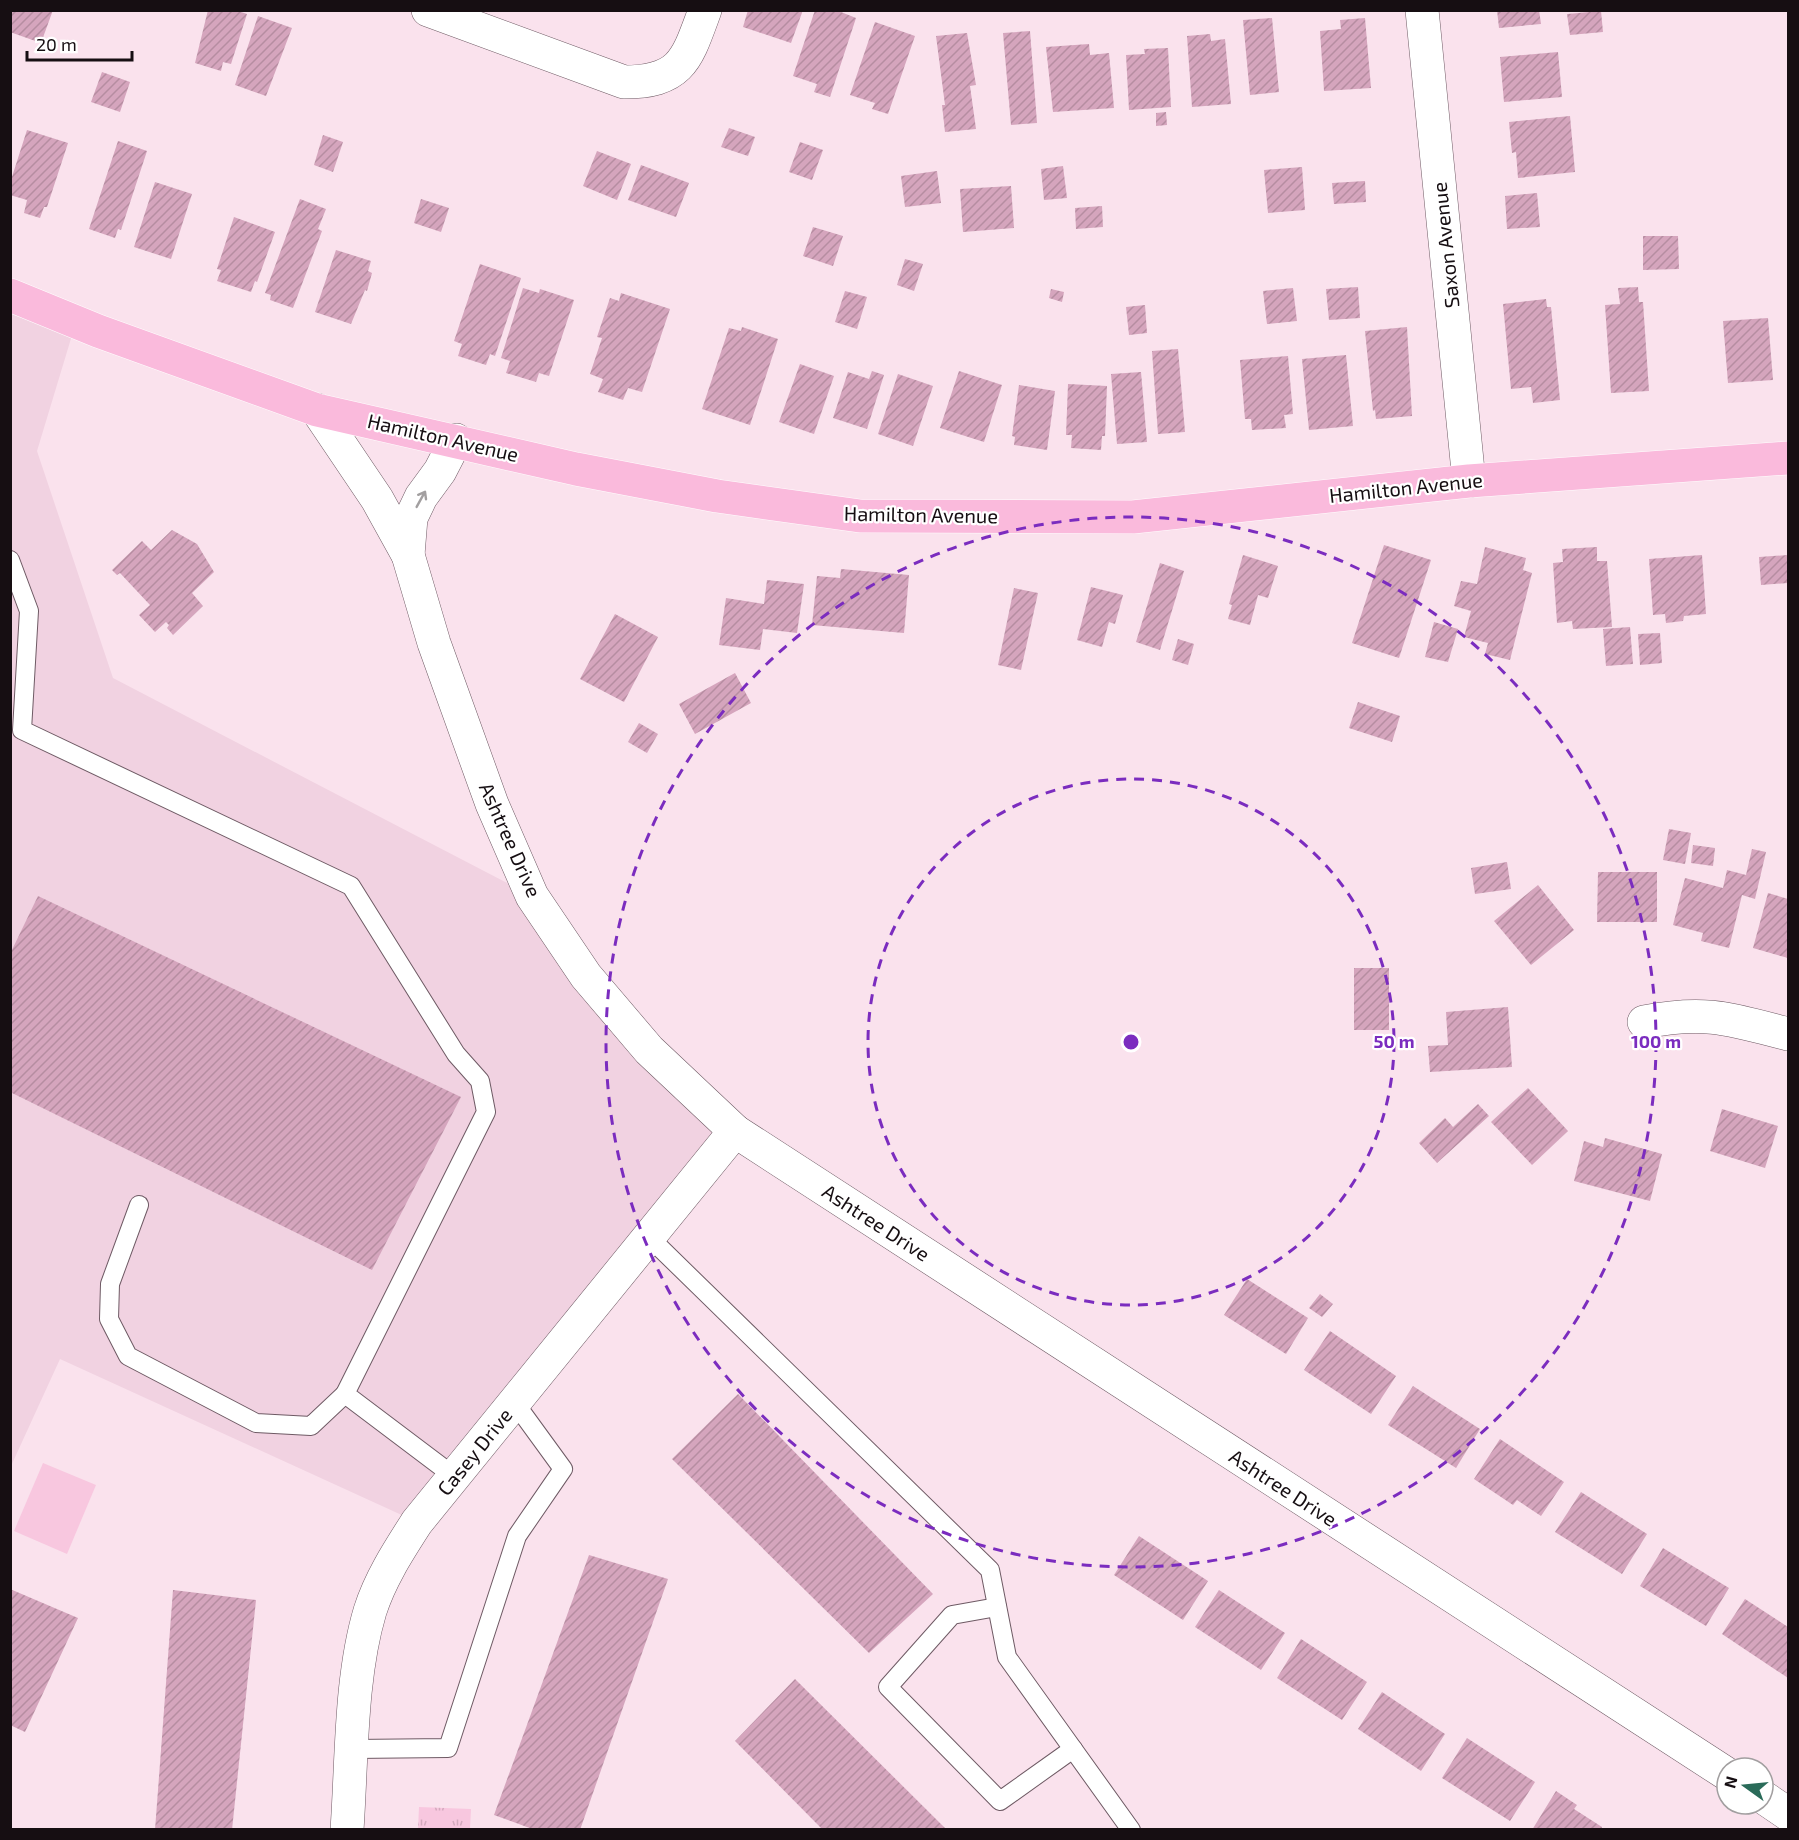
<svg xmlns="http://www.w3.org/2000/svg" width="1799" height="1840" font-family="'Exo 2',sans-serif">
<defs>
<pattern id="grass-tufts" width="24" height="20" patternUnits="userSpaceOnUse" patternTransform="scale(1.5)"><rect width="24" height="20" fill="#f8c7df"/><path d="M3 7l-1-3M5 7V3M7 7l1-3M15 17l-1-3M17 17v-4M19 17l1-3" fill="none" stroke="#d4aabe"/></pattern>
<pattern id="building-hatch" width="6" height="6" patternUnits="userSpaceOnUse" patternTransform="scale(1.5)"><rect width="6" height="6" fill="#d5a5bd"/><path d="M-1 1l2-2M0 6l6-6M5 7l2-2" fill="none" stroke="#b68da1"/></pattern>
</defs>
<rect width="100%" height="100%" fill="#fae2ed"/>
<path fill="#f1d2e1" d="M11,295L76,322L37,451L113,678L532,896L735,1131L417,1522L60,1359L11,1466Z"/>
<path fill="url(#grass-tufts)" d="M419,1807L471,1809L470,1829H418Z"/>
<path fill="#f8c7df" d="M43,1463L96,1485L67,1554L14,1531Z"/>
<g fill="url(#building-hatch)">
<path d="M10,10H53L41,43L10,32Z"/>
<path d="M208,10H235L247,14L231,64L223,62L221,71L195,63Z"/>
<path d="M748,10H803L791,43L743,27Z"/>
<path d="M815,10H836L856,18L830,97L814,92L817,84L793,76Z"/>
<path d="M1497,10H1539L1541,24L1499,28Z"/>
<path d="M1601,11L1603,32L1570,35L1567,14Z"/>
<path d="M258,16L292,28L266,96L235,85Z"/>
<path d="M1272,18L1279,92L1250,95L1243,20Z"/>
<path d="M1365,18L1371,88L1324,91L1320,31L1341,29L1340,20Z"/>
<path d="M875,22L915,36L888,114L872,109L875,103L850,95Z"/>
<path d="M1030,31L1037,123L1011,125L1003,33Z"/>
<path d="M967,33L976,85L970,86L976,129L945,132L942,105H945L936,36Z"/>
<path d="M1210,34L1211,41L1225,39L1231,104L1192,107L1187,36Z"/>
<path d="M1089,44L1090,55L1109,53L1114,108L1053,112L1046,47Z"/>
<path d="M1168,48L1171,107L1129,110L1126,55L1145,54L1144,49Z"/>
<path d="M1558,52L1562,97L1504,102L1500,57Z"/>
<path d="M102,72L130,82L120,112L91,102Z"/>
<path d="M1166,112L1167,125L1156,126V113Z"/>
<path d="M1570,116L1575,172L1518,178L1516,152L1512,153L1509,122Z"/>
<path d="M729,128L755,137L748,156L721,147Z"/>
<path d="M27,130L68,143L47,207H44L40,218L24,213L27,200L10,195V183Z"/>
<path d="M323,135L343,142L333,172L314,165Z"/>
<path d="M118,141L147,151L121,230L118,229L115,238L89,229Z"/>
<path d="M800,142L823,150L812,180L789,172Z"/>
<path d="M597,151L631,164L617,200L583,186Z"/>
<path d="M641,165L689,183L676,217L628,200Z"/>
<path d="M1063,166L1067,198L1044,200L1041,169Z"/>
<path d="M1302,167L1305,210L1268,213L1264,170Z"/>
<path d="M937,171L941,203L905,207L901,176Z"/>
<path d="M1365,181L1366,202L1334,204L1332,183Z"/>
<path d="M155,182L192,194L171,259L134,247Z"/>
<path d="M1011,186L1014,228L963,232L960,189Z"/>
<path d="M1537,193L1540,227L1507,229L1505,196Z"/>
<path d="M300,199L326,209L318,229L322,231L293,308L270,300L271,295L265,293Z"/>
<path d="M421,199L449,208L441,232L414,223Z"/>
<path d="M1102,206L1103,227L1076,229L1075,208Z"/>
<path d="M234,217L275,232L257,282L255,281L251,292L217,281L221,270L217,269Z"/>
<path d="M813,227L843,236L833,266L803,256Z"/>
<path d="M1643,236H1678L1679,269L1643,270Z"/>
<path d="M336,250L371,261L368,271L372,273L367,291L365,290L351,324L315,312Z"/>
<path d="M905,259L923,264L914,291L897,285Z"/>
<path d="M480,264L521,278L495,356L490,354L486,365L458,356L462,344L454,341Z"/>
<path d="M1358,287L1360,318L1329,320L1326,289Z"/>
<path d="M1638,287L1639,302H1643L1649,391L1611,393L1605,305L1620,304L1618,288Z"/>
<path d="M523,288L539,293L540,289L574,300L549,376L539,373L536,382L506,373L510,361L501,358Z"/>
<path d="M1293,288L1297,321L1267,324L1263,291Z"/>
<path d="M1051,289L1064,292L1062,302L1049,298Z"/>
<path d="M845,291L867,297L857,329L835,322Z"/>
<path d="M621,293L670,309L642,392L628,388L623,400L598,392L603,379L590,374L602,338L597,337L610,298L619,301Z"/>
<path d="M1546,299L1547,307H1551L1560,400L1533,403L1531,387L1511,389L1503,304Z"/>
<path d="M1145,305L1147,333L1129,335L1126,307Z"/>
<path d="M1768,318L1773,380L1728,383L1723,321Z"/>
<path d="M742,327L778,339L750,425L702,409L729,328L741,331Z"/>
<path d="M1407,327L1412,416L1376,419L1375,410L1373,411L1365,331Z"/>
<path d="M1178,349L1185,432L1158,434L1152,351Z"/>
<path d="M1346,355L1353,426L1309,430L1302,359Z"/>
<path d="M1288,356L1293,414L1284,415L1286,428L1252,430L1251,419H1245L1240,360Z"/>
<path d="M800,364L834,376L814,434L779,422Z"/>
<path d="M872,371L884,375L867,429L833,418L848,372L869,379Z"/>
<path d="M959,371L1002,385L984,442L940,428Z"/>
<path d="M1141,372L1147,442L1117,444L1111,374Z"/>
<path d="M898,374L933,386L913,446L878,434Z"/>
<path d="M1068,384L1107,386L1105,436H1102L1101,450L1071,448L1072,435H1066Z"/>
<path d="M1019,385L1055,391L1047,450L1014,445L1015,437L1012,436Z"/>
<path d="M172,530L197,544L214,572L192,593L203,606L173,635L167,628L169,625L166,622L155,632L139,615L150,605L120,573L117,575L112,570L142,541L151,550Z"/>
<path d="M1384,545L1431,560L1399,658L1352,643Z"/>
<path d="M1485,547L1526,558L1523,570L1532,573L1510,660L1485,654L1488,643L1464,637L1471,611L1454,606L1461,581L1477,584Z"/>
<path d="M1597,547V561H1607L1612,627L1573,629L1572,621L1557,623L1553,563L1563,562L1562,549Z"/>
<path d="M1243,555L1278,566L1268,598L1258,595L1250,625L1228,619L1232,605L1229,604Z"/>
<path d="M1702,555L1706,614L1684,616L1683,621L1666,623L1665,614L1653,615L1649,559Z"/>
<path d="M1788,555V583L1761,585L1759,557Z"/>
<path d="M1160,563L1184,571L1160,650L1136,642Z"/>
<path d="M841,569L909,575L904,633L812,625L817,576L840,578Z"/>
<path d="M767,580L804,584L797,633L763,629L760,650L719,645L726,598L764,604Z"/>
<path d="M1091,587L1123,595L1115,624L1109,622L1102,647L1077,640Z"/>
<path d="M1014,588L1038,593L1021,670L998,665Z"/>
<path d="M615,614L658,637L624,702L580,679Z"/>
<path d="M1434,622L1458,629L1448,662L1425,657Z"/>
<path d="M1630,627L1633,664L1606,666L1603,629Z"/>
<path d="M1660,633L1662,663L1640,665L1638,634Z"/>
<path d="M1178,639L1194,644L1188,665L1172,660Z"/>
<path d="M735,673L751,703L695,734L679,704Z"/>
<path d="M1358,702L1400,716L1392,742L1349,728Z"/>
<path d="M639,723L658,734L647,753L628,742Z"/>
<path d="M1669,829L1691,833L1685,864L1663,860Z"/>
<path d="M1693,845L1715,848L1713,866L1691,863Z"/>
<path d="M1752,849L1766,852L1755,899L1742,895L1729,948L1701,941L1703,933L1673,925L1685,878L1723,888L1727,870L1746,875Z"/>
<path d="M1507,862L1511,889L1475,894L1471,868Z"/>
<path d="M1598,872H1657V922H1597Z"/>
<path d="M1538,885L1574,930L1531,965L1494,921Z"/>
<path d="M1768,893L1788,899V958L1753,948Z"/>
<path d="M38,896L461,1097L372,1270L10,1092V954Z"/>
<rect x="1354" y="968" width="35" height="62"/>
<path d="M1508,1007L1512,1067L1430,1072L1428,1046L1448,1045L1446,1012Z"/>
<path d="M1528,1088L1568,1131L1532,1165L1491,1122Z"/>
<path d="M1478,1104L1489,1116L1437,1163L1419,1143L1445,1118L1453,1127Z"/>
<path d="M1722,1109L1778,1126L1765,1168L1710,1151Z"/>
<path d="M1605,1138L1662,1154L1650,1201L1574,1181L1584,1141L1603,1147Z"/>
<path d="M1247,1279L1308,1318L1286,1354L1224,1315Z"/>
<path d="M1320,1294L1333,1304L1322,1317L1309,1308Z"/>
<path d="M1330,1331L1396,1376L1371,1414L1304,1370Z"/>
<path d="M1413,1386L1480,1429L1456,1468L1388,1425Z"/>
<path d="M738,1394L933,1594L869,1653L672,1459Z"/>
<path d="M1500,1439L1564,1482L1541,1516L1517,1500L1513,1505L1474,1479Z"/>
<path d="M1581,1492L1647,1534L1622,1574L1555,1532Z"/>
<path d="M1139,1536L1208,1581L1183,1620L1114,1575Z"/>
<path d="M1663,1548L1729,1588L1706,1626L1640,1586Z"/>
<path d="M589,1555L668,1579L580,1830H535L494,1815Z"/>
<path d="M10,1589L78,1618L25,1732L10,1725Z"/>
<path d="M173,1590L256,1600L232,1830H155Z"/>
<path d="M1219,1590L1285,1633L1261,1670L1195,1627Z"/>
<path d="M1745,1599L1788,1627V1678L1722,1634Z"/>
<path d="M1301,1639L1367,1682L1342,1720L1277,1678Z"/>
<path d="M795,1679L947,1830H823L735,1741Z"/>
<path d="M1382,1692L1445,1734L1421,1771L1358,1729Z"/>
<path d="M1467,1738L1535,1782L1510,1821L1442,1778Z"/>
<path d="M1556,1791L1577,1805L1574,1809L1602,1827L1601,1830H1532Z"/>
</g>
<g fill="none" stroke-linecap="round" stroke-linejoin="round">
<defs>
<g id="service">
<path d="M10,560L29,611L22,730L351,886L456,1054L480,1081L486,1112L345,1394L455,1477"/>
<path d="M139,1205L110,1284L109,1319L128,1356L256,1423L311,1426L345,1394"/>
<path d="M650,1238L990,1570L1007,1657L1131,1830"/>
<path d="M997,1607L952,1615L888,1687L1000,1801L1073,1749"/>
<path d="M353,1749L448,1748L517,1536L563,1469L515,1403"/>
</g>
<g id="minor">
<path d="M428,10L624,82C682,82 687,59 705,10"/>
<path d="M1422,10L1469,481"/>
<path d="M1644,1022C1706,1010 1730,1019 1788,1034"/>
<path d="M347,1830C352,1759 350,1678 370,1611C380,1579 399,1550 417,1522L735,1131"/>
</g>
<g id="tertiary">
<path d="M317,410L377,499L408,555L434,643L492,804L532,896L586,976L649,1050L735,1131L1727,1774"/>
<path d="M408,555L411,518L421,497L440,471L456,440"/>
<path d="M1763,1797L1788,1814"/>
</g>
<path id="primary" d="M10,295L98,331L317,410L576,469L717,496L860,516L1133,517L1469,481L1788,458"/>
</defs>
<use href="#service" stroke="#6e5a64" stroke-width="20"/>
<use href="#minor" stroke="#6e5a64" stroke-width="34"/>
<use href="#tertiary" stroke="#6e5a64" stroke-width="34"/>
<use href="#primary" stroke="#fff" stroke-width="34"/>
<use href="#service" stroke="#fff" stroke-width="18"/>
<use href="#minor" stroke="#fff" stroke-width="33"/>
<use href="#tertiary" stroke="#fff" stroke-width="33"/>
<use href="#primary" stroke="#fabadc" stroke-width="33"/>
</g>
<defs><path id="oneway-shaft" d="M-6 0H5M1.5-3L5.5 0L1.5 3" fill="none" stroke-width="1.6" stroke-linecap="round" stroke-linejoin="round" transform="scale(1.5)"/></defs>
<use stroke="#a29fa0" href="#oneway-shaft" transform="translate(421 499) rotate(-61)"/>
<g fill="none" stroke="#7b2cbf" stroke-width="3" stroke-dasharray="10 8">
<circle cx="1131" cy="1042" r="263"/>
<circle cx="1131" cy="1042" r="525"/>
</g>
<g text-anchor="middle" stroke-width="4.5" stroke-linejoin="round" paint-order="stroke">
<g font-size="20" fill="#160e12" stroke="#fff">
<text transform="translate(1446 245) rotate(-96)" y="7">Saxon Avenue</text>
<text transform="translate(443 438) rotate(13)" y="7">Hamilton Avenue</text>
<text transform="translate(1406 488) rotate(-6)" y="7">Hamilton Avenue</text>
<text transform="translate(921 515) rotate(1)" y="7">Hamilton Avenue</text>
<text transform="translate(510 840) rotate(66)" y="7">Ashtree Drive</text>
<text transform="translate(876 1223) rotate(33)" y="7">Ashtree Drive</text>
<text transform="translate(475 1452) rotate(-51)" y="7">Casey Drive</text>
<text transform="translate(1283 1488) rotate(33)" y="7">Ashtree Drive</text>
</g>
</g>
<circle cx="1131" cy="1042" r="9" fill="#7b2cbf" stroke="#fff" stroke-width="3"/>
<g font-size="18" text-anchor="middle" font-weight="bold" fill="#7b2cbf" stroke="#fff" stroke-width="4.5" stroke-linejoin="round" paint-order="stroke">
<text x="1394" y="1048">50 m</text>
<text x="1656" y="1048">100 m</text>
</g>
<rect width="1799" height="1840" fill="none" stroke="#160e12" stroke-width="24"/>
<g transform="translate(1745 1786) rotate(285)"><circle r="28" fill="#ffffff" stroke="#a29fa0" stroke-width="1.5"/>
<path d="M0-4.5L10 22L0 15L-10 22Z" fill="#2a6b59"/>
<text y="-9" font-size="16" font-weight="bold" text-anchor="middle" fill="#160e12">N</text>
</g>
<path d="M27 51v9h105v-9" fill="none" stroke="#160e12" stroke-width="3"/>
<text x="36" y="51" font-size="18" fill="#160e12" stroke="#ffffff" stroke-width="4.5" paint-order="stroke">20 m</text>
</svg>
